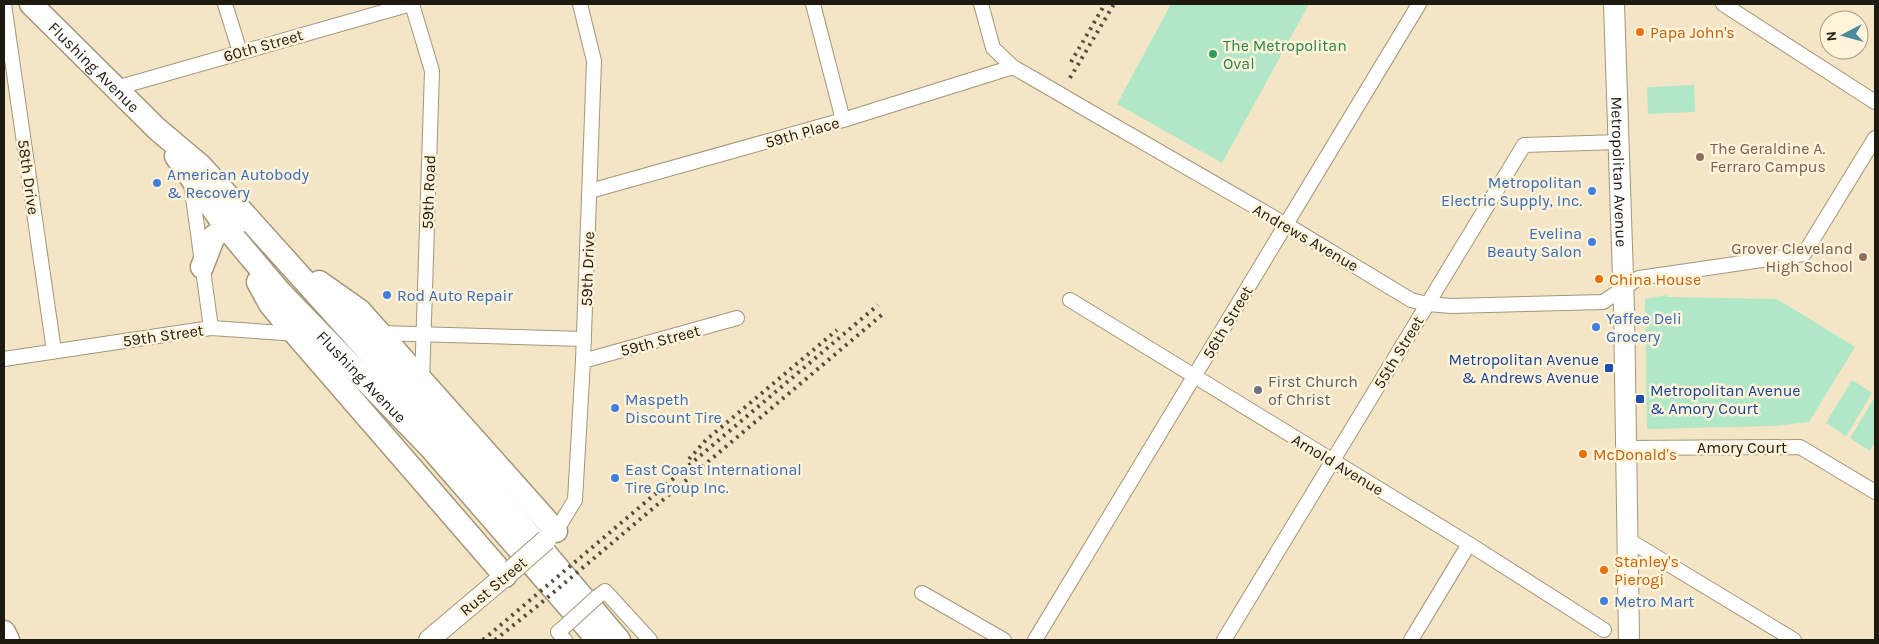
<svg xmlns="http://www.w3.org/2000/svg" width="1879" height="644" font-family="Karla,sans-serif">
<rect width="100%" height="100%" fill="#f4e5c6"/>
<g fill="#afe7c7">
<path d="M1171,4H1309L1222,163L1117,104Z"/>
<path d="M1694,85L1695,112L1648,114L1647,87Z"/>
<path d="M1666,295L1667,297L1777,299L1855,347L1809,422L1774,426L1647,429L1645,299Z"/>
<path d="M1852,380L1872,393L1846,436L1826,423Z"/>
<path d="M1875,397V442L1870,451L1850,438Z"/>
</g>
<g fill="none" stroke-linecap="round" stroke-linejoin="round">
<defs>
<g id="minor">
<path d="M4,4L54,351"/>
<path d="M225,4L240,52"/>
<path d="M412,4L432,71L422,382"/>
<path d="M813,4L843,120"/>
<path d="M981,4L993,48L1013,67L1034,79"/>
<path d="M1723,4L1875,102"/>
<path d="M116,88L411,4"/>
<path d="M1082,107L1297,231L1411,300L1427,304L1452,306L1603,302L1639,278L1804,254L1875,138"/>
<path d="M191,183L211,328"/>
<path d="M590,191L843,120L1013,67"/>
<path d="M1070,300L1469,544L1604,630"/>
<path d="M379,333L584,339"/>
<path d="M4,359L211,328L298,334"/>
<path d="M583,361L737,318"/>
<path d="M1626,448L1800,447L1875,492"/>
<path d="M556,531L575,500L583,361L594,61L580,4"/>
<path d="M1627,539L1794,640"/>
<path d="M922,593L1004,640"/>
<path d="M597,597L605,591L650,640"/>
<path d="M563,628L558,632L565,640"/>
<path d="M1035,640L1419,4"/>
<path d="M1224,640L1524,145L1619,142"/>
<path d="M1411,640L1469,544"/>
</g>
<g id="secondary">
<path id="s1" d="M1614,4L1624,308L1629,640"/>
<path d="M429,640L512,570"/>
</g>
<g id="primary">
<path id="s2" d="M31,4L157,129L201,166L393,379L518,521L619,640"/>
<path id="s3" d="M176,156L227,229L280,292L430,447L598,640"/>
<path d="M202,267L214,236L240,221"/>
<path d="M258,282L270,304L279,315L505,576"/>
<path d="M319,282L360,311L556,531"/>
<path d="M4,632L8,640"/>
</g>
</defs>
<use href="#minor" stroke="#a49679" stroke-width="16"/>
<use href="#secondary" stroke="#a49679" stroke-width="22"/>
<use href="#primary" stroke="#a49679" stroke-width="25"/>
<use href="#minor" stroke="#fff" stroke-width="14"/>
<use href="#secondary" stroke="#fff" stroke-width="20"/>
<use href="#primary" stroke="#fff" stroke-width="22"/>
<g stroke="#564f3e" stroke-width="4" stroke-dasharray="2.5 5" stroke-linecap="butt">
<path d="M1071,62L1105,4"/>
<path d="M1070,78L1114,4"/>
<path d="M689,459L706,440L837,330"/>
<path d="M483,640L878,305"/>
<path d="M495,640L541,603L884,313"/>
</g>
<defs>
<g id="minor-bridge">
<path d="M1034,79L1082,107"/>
<path d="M563,628L597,597"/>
</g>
<path id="secondary-bridge" d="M512,570L546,540"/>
</defs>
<use href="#minor-bridge" stroke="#a49679" stroke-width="16" stroke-linecap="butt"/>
<use href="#secondary-bridge" stroke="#a49679" stroke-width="22" stroke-linecap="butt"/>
<use href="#minor-bridge" stroke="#fff" stroke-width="14"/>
<use href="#secondary-bridge" stroke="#fff" stroke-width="20"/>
</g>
<g fill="#e8710a" stroke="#fff3da" stroke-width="2">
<circle cx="1640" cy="32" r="5"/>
<circle cx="1599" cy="279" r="5"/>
<circle cx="1583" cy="454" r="5"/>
<circle cx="1604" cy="570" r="5"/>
</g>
<circle fill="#2e9e5b" stroke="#fff3da" stroke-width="2" cx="1213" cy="54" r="5"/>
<g fill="#8d6e63" stroke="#fff3da" stroke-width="2">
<circle cx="1700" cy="157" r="5"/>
<circle cx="1863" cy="257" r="5"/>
</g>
<g fill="#3f7fe0" stroke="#fff3da" stroke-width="2">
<circle cx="157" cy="183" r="5"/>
<circle cx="1592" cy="191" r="5"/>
<circle cx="1592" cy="242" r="5"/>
<circle cx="387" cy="295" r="5"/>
<circle cx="1596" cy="327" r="5"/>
<circle cx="615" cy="408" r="5"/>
<circle cx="615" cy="478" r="5"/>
<circle cx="1604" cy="601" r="5"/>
</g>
<g fill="#1a4fb4" stroke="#fff3da" stroke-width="2">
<rect x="1604" y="363" width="10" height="10" rx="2.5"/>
<rect x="1635" y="394" width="10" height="10" rx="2.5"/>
</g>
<circle fill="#6b7280" stroke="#fff3da" stroke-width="2" cx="1258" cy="390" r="5"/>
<g text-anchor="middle" stroke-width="5" stroke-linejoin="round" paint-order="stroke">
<g font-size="16" fill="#c56008" stroke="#fff3da" text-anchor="start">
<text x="1650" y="38">Papa John's</text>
<text x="1609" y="285">China House</text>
<text x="1593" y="460">McDonald's</text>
<text x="1614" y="567">Stanley's<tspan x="1614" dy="18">Pierogi</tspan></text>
</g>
<g font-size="16" fill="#1f1a0f" stroke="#fff3da">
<text transform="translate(263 45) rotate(-16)" y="6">60th Street</text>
<text dy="6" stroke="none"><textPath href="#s2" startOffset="89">Flushing Avenue</textPath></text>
<text transform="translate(802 132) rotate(-16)" y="6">59th Place</text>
<text dy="6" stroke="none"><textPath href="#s1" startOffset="168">Metropolitan Avenue</textPath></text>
<text transform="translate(29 177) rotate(82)" y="6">58th Drive</text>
<text transform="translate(428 192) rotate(-88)" y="6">59th Road</text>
<text transform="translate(1306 237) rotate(30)" y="6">Andrews Avenue</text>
<text transform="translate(587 269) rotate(-88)" y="6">59th Drive</text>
<text transform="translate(1227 322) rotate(-59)" y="6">56th Street</text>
<text transform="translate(163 335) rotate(-8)" y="6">59th Street</text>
<text transform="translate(660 340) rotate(-15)" y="6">59th Street</text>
<text transform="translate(1398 352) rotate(-59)" y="6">55th Street</text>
<text dy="6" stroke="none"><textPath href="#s3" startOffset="289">Flushing Avenue</textPath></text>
<text x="1742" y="453">Amory Court</text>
<text transform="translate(1338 464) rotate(31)" y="6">Arnold Avenue</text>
<text transform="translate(493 586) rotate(-40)" y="6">Rust Street</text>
</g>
<g font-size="16" fill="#27864d" stroke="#fff3da" text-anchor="start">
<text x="1223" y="51">The Metropolitan<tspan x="1223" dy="18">Oval</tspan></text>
</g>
<g font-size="16" fill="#785e54" stroke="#fff3da" text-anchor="start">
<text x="1710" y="154">The Geraldine A.<tspan x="1710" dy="18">Ferraro Campus</tspan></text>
<text x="1853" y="254" text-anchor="end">Grover Cleveland<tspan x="1853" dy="18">High School</tspan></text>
</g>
<g font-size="16" fill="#366cbe" stroke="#fff3da" text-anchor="start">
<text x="167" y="180">American Autobody<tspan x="167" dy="18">&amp; Recovery</tspan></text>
<text x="1582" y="188" text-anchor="end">Metropolitan<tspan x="1582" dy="18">Electric Supply, Inc.</tspan></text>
<text x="1582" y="239" text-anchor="end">Evelina<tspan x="1582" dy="18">Beauty Salon</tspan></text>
<text x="397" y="301">Rod Auto Repair</text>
<text x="1606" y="324">Yaffee Deli<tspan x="1606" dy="18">Grocery</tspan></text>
<text x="625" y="405">Maspeth<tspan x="625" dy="18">Discount Tire</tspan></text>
<text x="625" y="475">East Coast International<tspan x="625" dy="18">Tire Group Inc.</tspan></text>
<text x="1614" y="607">Metro Mart</text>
</g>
<g font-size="16" fill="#164399" stroke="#fff3da" text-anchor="end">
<text x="1599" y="365">Metropolitan Avenue<tspan x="1599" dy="18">&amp; Andrews Avenue</tspan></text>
<text x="1650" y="396" text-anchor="start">Metropolitan Avenue<tspan x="1650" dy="18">&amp; Amory Court</tspan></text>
</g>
<g font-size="16" fill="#5b616d" stroke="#fff3da" text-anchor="start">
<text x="1268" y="387">First Church<tspan x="1268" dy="18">of Christ</tspan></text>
</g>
</g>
<rect width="1879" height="644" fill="none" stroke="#1f1a0f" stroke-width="10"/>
<g transform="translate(1844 35) rotate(264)"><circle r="24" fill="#fff3da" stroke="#a59c89"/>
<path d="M0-4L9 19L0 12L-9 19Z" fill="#488b9b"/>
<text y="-8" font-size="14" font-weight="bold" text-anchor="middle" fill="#1f1a0f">N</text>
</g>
</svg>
